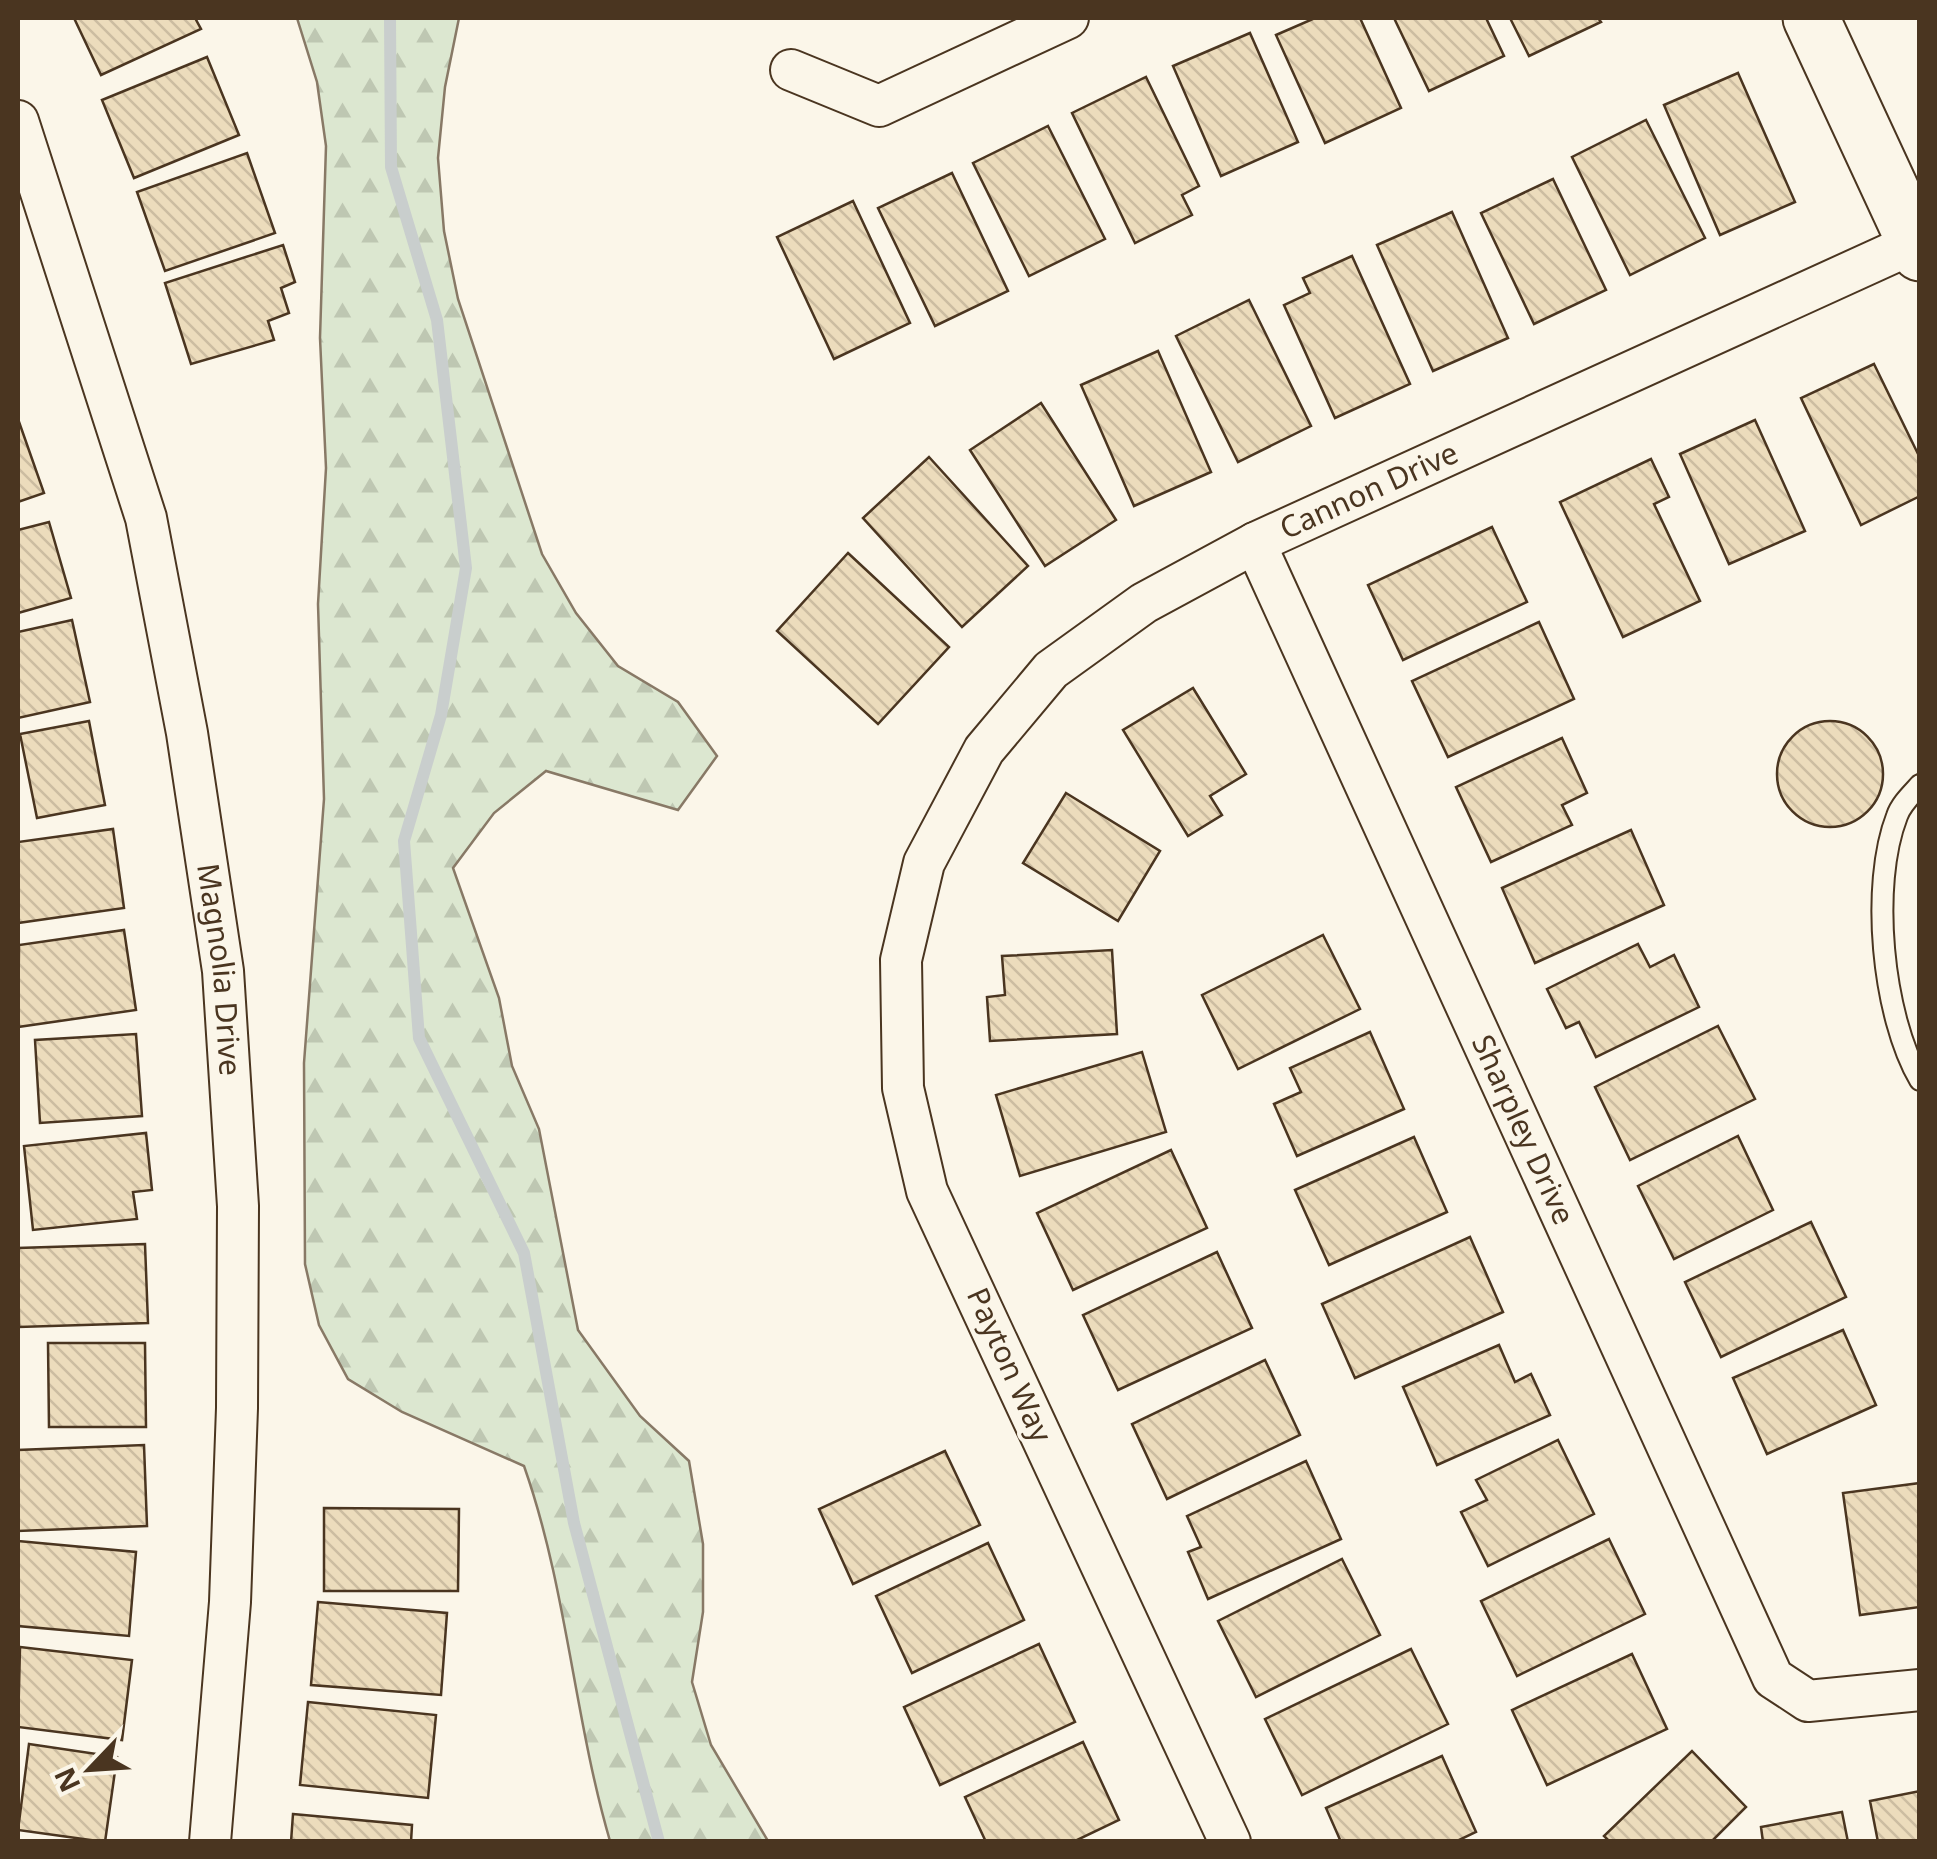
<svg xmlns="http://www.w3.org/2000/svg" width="1937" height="1859" font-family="'Noto Sans',sans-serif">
<defs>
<pattern id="forest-firs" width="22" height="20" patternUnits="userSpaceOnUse" patternTransform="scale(2.5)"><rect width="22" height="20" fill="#dce7d0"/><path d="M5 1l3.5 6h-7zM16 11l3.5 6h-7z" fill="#bec7b2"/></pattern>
<pattern id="building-back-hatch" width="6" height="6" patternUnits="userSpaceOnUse" patternTransform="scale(2.5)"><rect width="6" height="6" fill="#ecdcbc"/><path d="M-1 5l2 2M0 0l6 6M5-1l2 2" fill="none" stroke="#ccbda1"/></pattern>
</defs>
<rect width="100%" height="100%" fill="#fbf6e9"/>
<path fill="url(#forest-firs)" stroke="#887966" stroke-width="2.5" d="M297,18H459L445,87L438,158L444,231L458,299L542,554L576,613L618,666L678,702L717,756L678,810L546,771L494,813L453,868L499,998L512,1066L539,1129L578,1330L640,1416L689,1461L703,1544V1612L692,1682L711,1745L768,1841H610C574,1718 567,1588 524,1466L402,1412L348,1379L319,1325L305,1264L304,1063L324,799L318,604L326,468L320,338L326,146L317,82Z"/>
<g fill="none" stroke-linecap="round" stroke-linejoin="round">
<path stroke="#c9cecd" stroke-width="12" d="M390,18L391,167L437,320L466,568L441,715L404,841L419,1038L524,1253L574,1523L659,1842"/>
</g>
<g fill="url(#building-back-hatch)" stroke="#4a3520" stroke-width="2.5">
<path d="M74,18H195L201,29L101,75Z"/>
<path d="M1315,18H1360L1401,108L1325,143L1276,35Z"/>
<path d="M1394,18H1486L1504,56L1429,91Z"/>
<path d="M1510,18H1598L1601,22L1529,56Z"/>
<path d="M1250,33L1298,142L1221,176L1173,66Z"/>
<path d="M207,57L239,135L134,178L102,100Z"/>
<path d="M1738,73L1795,202L1720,235L1664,105Z"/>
<path d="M1146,77L1199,186L1182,195L1192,215L1135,243L1072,113Z"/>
<path d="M1646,120L1705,238L1630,275L1572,157Z"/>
<path d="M1048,126L1105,239L1029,276L973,163Z"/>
<path d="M247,153L275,233L165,271L137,192Z"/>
<path d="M952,173L1008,291L935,326L878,208Z"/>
<path d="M1553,179L1606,290L1534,324L1481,213Z"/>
<path d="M853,201L910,323L834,359L777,237Z"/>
<path d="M1452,212L1508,338L1433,371L1377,245Z"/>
<path d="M283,245L295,282L281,288L289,313L268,321L274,340L191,364L165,283Z"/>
<path d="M1352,256L1410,384L1335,418L1284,305L1310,293L1303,278Z"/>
<path d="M1249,300L1311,426L1238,462L1176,336Z"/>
<path d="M1158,351L1211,472L1134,506L1081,385Z"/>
<path d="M1874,364L1920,458V496L1861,525L1801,398Z"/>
<path d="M1041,403L1116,520L1045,566L970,450Z"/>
<path d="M18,419L44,493L18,502Z"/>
<path d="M1755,420L1805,531L1729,564L1680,454Z"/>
<path d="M929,457L1028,566L962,627L863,518Z"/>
<path d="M1651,459L1669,497L1654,504L1700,601L1623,637L1560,502Z"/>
<path d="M49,522L71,598L18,613V530Z"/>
<path d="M1492,527L1527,602L1403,660L1368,585Z"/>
<path d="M848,553L949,647L878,724L777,631Z"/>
<path d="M72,620L90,702L18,718V632Z"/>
<path d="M1539,622L1574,699L1448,757L1412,681Z"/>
<path d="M1193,688L1246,774L1210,796L1222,815L1188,836L1123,730Z"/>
<path d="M89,721L105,805L37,818L20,734Z"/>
<circle cx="1830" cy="774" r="53"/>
<path d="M1562,738L1587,793L1562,805L1572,825L1491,862L1456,787Z"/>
<path d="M1066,793L1160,851L1118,921L1023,863Z"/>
<path d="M113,829L124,908L18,923V842Z"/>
<path d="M1631,830L1664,905L1535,963L1502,888Z"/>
<path d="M124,930L136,1010L18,1027L19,945Z"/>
<path d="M1323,935L1360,1009L1238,1069L1202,995Z"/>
<path d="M1638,944L1650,967L1674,955L1699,1007L1596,1057L1579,1022L1566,1028L1547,989Z"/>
<path d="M1112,950L1117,1034L990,1041L987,997L1005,995L1002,956Z"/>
<path d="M1718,1026L1755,1099L1630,1160L1595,1087Z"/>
<path d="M1370,1032L1404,1109L1297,1156L1274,1104L1301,1092L1290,1068Z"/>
<path d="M136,1034L142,1116L40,1123L35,1040Z"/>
<path d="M1142,1052L1166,1132L1020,1176L996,1095Z"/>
<path d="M146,1133L152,1190L133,1192L137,1219L33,1230L24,1146Z"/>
<path d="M1738,1136L1773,1210L1674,1259L1638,1186Z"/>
<path d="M1414,1137L1447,1212L1329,1265L1295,1190Z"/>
<path d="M1171,1150L1207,1228L1073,1290L1037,1213Z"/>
<path d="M1811,1222L1846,1297L1721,1357L1685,1282Z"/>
<path d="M1470,1237L1503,1312L1355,1378L1322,1304Z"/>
<path d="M145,1244L148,1323L19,1327L18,1248Z"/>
<path d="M1217,1252L1252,1328L1118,1390L1083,1315Z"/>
<path d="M1843,1330L1876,1405L1767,1454L1733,1378Z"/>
<path d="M48,1343H145L146,1427H49Z"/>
<path d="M1499,1345L1515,1382L1531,1374L1550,1415L1437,1465L1403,1387Z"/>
<path d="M1265,1360L1300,1435L1167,1499L1132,1424Z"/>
<path d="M1558,1440L1594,1514L1488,1566L1461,1512L1487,1500L1476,1480Z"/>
<path d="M144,1445L147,1526L18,1531V1450Z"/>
<path d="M945,1451L980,1525L853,1584L819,1509Z"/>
<path d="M1306,1461L1341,1539L1208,1599L1188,1552L1201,1547L1187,1516Z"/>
<path d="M1920,1483V1607L1860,1615L1843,1493Z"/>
<path d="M324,1508L459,1509L458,1591H324Z"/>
<path d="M1609,1539L1645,1614L1517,1676L1481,1601Z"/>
<path d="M18,1541L136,1552L129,1636L18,1626Z"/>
<path d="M988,1543L1024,1620L912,1673L876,1596Z"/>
<path d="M1342,1559L1380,1635L1256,1697L1218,1621Z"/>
<path d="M318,1602L447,1613L441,1695L311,1685Z"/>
<path d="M1039,1644L1075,1722L940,1785L904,1707Z"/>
<path d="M20,1647L132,1660L122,1740L18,1727Z"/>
<path d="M1411,1649L1448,1724L1302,1795L1265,1719Z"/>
<path d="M1632,1654L1667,1729L1547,1785L1512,1710Z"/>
<path d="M308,1702L436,1715L428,1798L300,1785Z"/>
<path d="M1083,1742L1119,1820L1073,1842H986L965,1797Z"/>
<path d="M29,1744L117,1757L105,1842L18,1830Z"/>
<path d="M1692,1751L1746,1807L1711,1842H1610L1604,1836Z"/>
<path d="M1442,1756L1476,1832L1455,1842H1341L1326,1808Z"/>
<path d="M1920,1791V1842H1878L1870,1801Z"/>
<path d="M1842,1812L1848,1842H1763L1761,1827Z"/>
<path d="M293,1814L412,1825L411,1842H291Z"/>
</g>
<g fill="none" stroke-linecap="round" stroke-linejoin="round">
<defs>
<path id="lane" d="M1920,785C1912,794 1901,804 1897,816C1870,885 1882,1015 1920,1080"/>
<g id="street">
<path d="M791,70L879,106L1068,18"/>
<path id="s1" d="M18,121L146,518L187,733L223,971L238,1206L237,1408L230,1602L210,1842"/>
<path id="s2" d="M1255,543L1773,1678L1808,1701L1920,1690"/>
<path id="s3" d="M1230,1842L927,1191L903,1088L901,960L924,863L984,750L1051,670L1144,603L1255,543L1914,243"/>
</g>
<path id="secondary" d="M1811,18L1920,253"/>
</defs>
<use href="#lane" stroke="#4a3520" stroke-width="24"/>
<use href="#street" stroke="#4a3520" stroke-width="44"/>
<use href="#secondary" stroke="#4a3520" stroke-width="59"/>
<use href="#lane" stroke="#fbf6e9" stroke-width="20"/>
<use href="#street" stroke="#fbf6e9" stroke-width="40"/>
<use href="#secondary" stroke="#fbf6e9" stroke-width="55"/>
</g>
<g text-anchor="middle" stroke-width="8" stroke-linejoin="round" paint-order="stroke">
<g font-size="30" fill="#4a3520" stroke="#fbf6e9">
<text dy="10" stroke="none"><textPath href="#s3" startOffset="1650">Cannon Drive</textPath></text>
<text dy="10" stroke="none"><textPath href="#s1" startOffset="875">Magnolia Drive</textPath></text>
<text dy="10" stroke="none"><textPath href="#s2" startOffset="645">Sharpley Drive</textPath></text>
<text transform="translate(1009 1365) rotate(66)" y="10">Payton Way</text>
</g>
</g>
<rect width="1937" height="1859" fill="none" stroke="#4a3520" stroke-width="40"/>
<g transform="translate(90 1769) rotate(245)" stroke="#fbf6e9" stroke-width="8" paint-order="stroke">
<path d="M0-8L18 38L0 25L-18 38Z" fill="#4a3520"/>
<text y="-15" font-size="28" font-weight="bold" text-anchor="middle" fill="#4a3520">N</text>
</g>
</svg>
